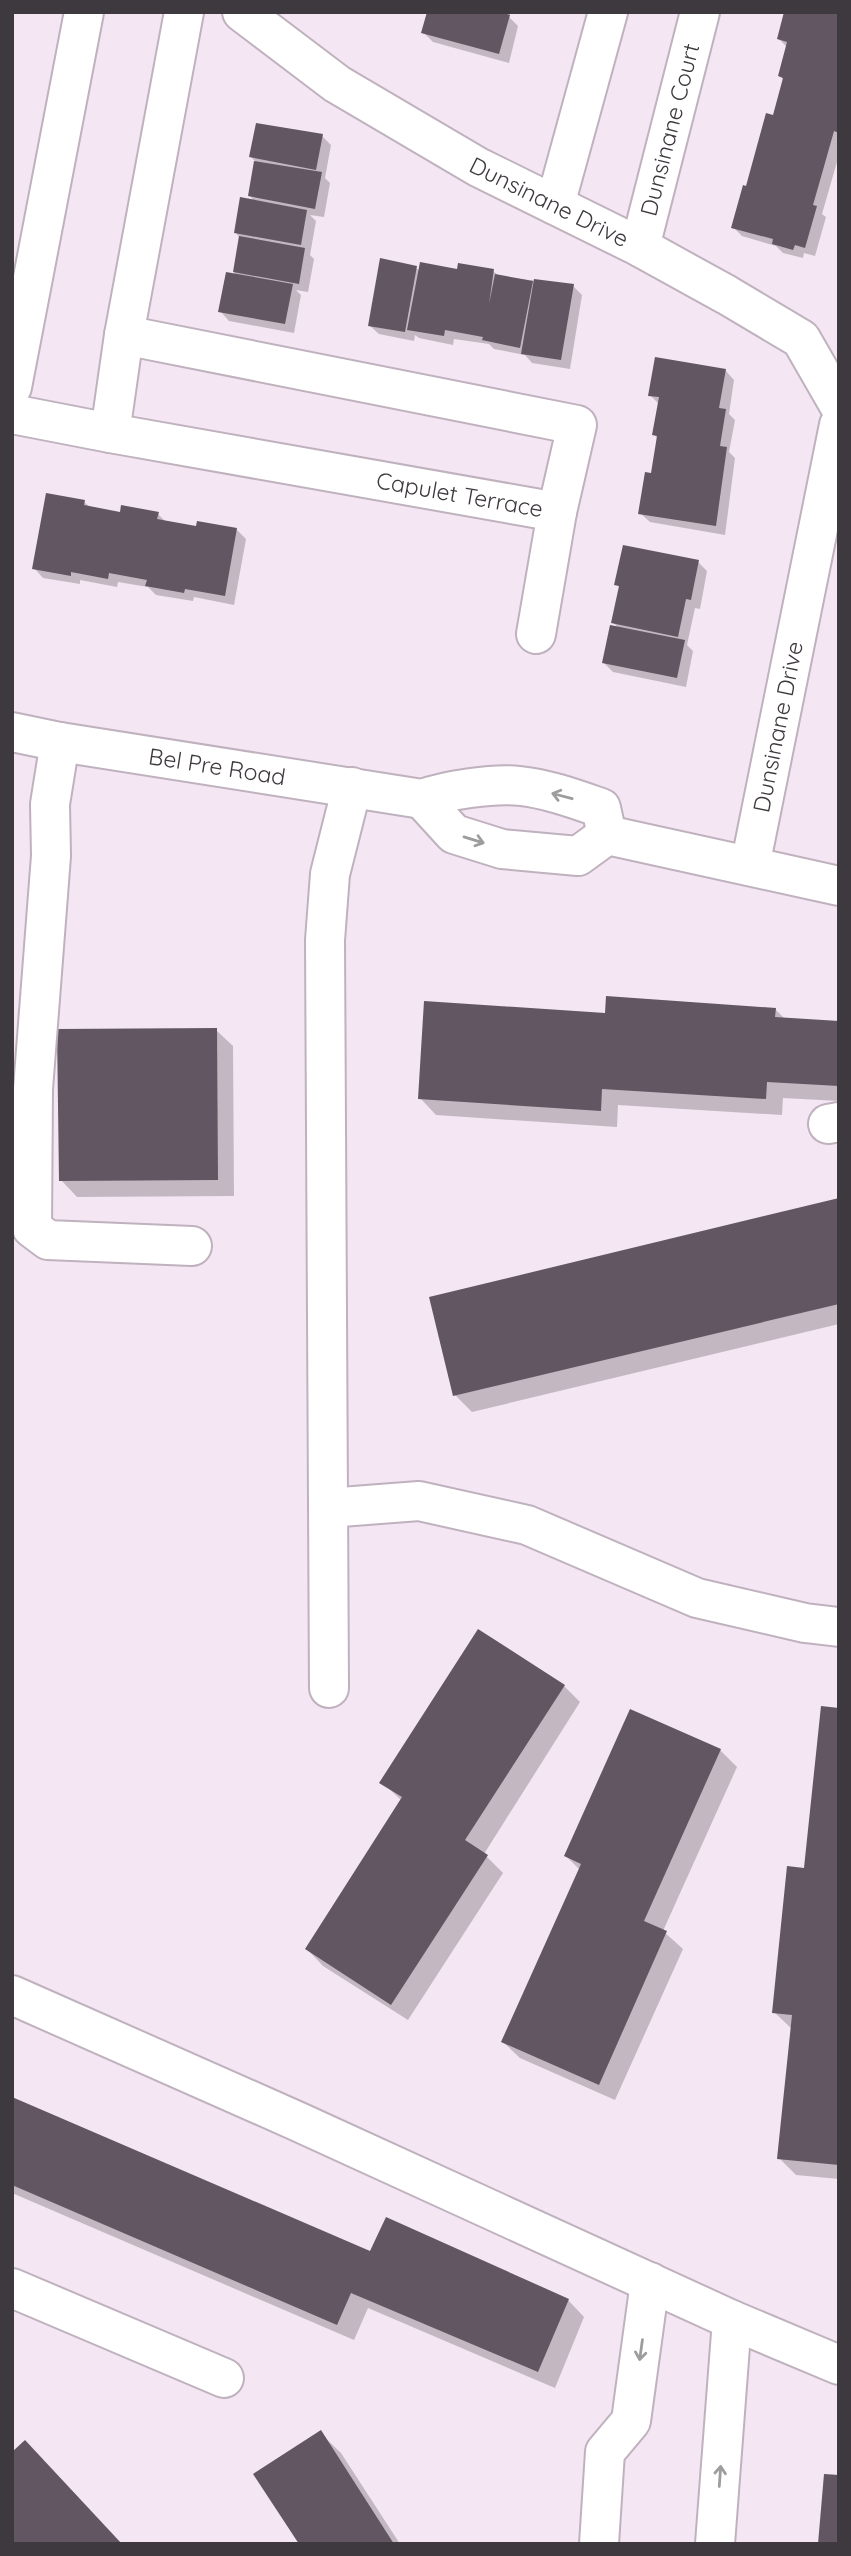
<svg xmlns="http://www.w3.org/2000/svg" width="851" height="2556" font-family="Quicksand,sans-serif">
<rect width="100%" height="100%" fill="#f4e6f3"/>
<g fill="#0003">
<path d="M429,12H511L509,17L518,26L509,63L433,42L423,32Z"/>
<path d="M839,12V155L822,214L826,217L815,256L804,253L803,258L783,253L776,246L742,236L733,227L774,117L784,80L780,76L788,48L779,39Z"/>
<path d="M322,136L331,145L325,178L330,183L324,217L310,215L316,221L310,255L314,259L308,292L296,290L301,295L294,333L229,321L220,311L234,275L240,238L236,233L255,202L250,196L256,162L251,157Z"/>
<path d="M416,268L420,271H493L499,276L573,286L582,295L570,369L532,363L525,355L494,349L489,344L454,339L453,345L419,338L415,335L414,341L379,334L369,325Z"/>
<path d="M725,370L734,380L729,414L735,420L729,452L735,458L725,535L650,522L640,513L652,475L658,439L654,434L659,404L650,395Z"/>
<path d="M84,502L91,508L122,514H158L166,522L198,528L237,530L246,539L234,605L194,597L193,601L156,595L148,587L118,582L117,587L80,580V584L43,578L34,568Z"/>
<path d="M698,562L707,571L700,609L695,608L687,645L693,651L686,687L613,672L604,663L619,629L613,622L620,588L616,584Z"/>
<path d="M775,1009L785,1019L839,1023V1101L783,1098L782,1115L618,1105L617,1127L436,1115L420,1098L606,1015Z"/>
<path d="M216,1030L233,1046L234,1196L77,1197L61,1180Z"/>
<path d="M839,1200V1324L472,1412L455,1395Z"/>
<path d="M564,1686L580,1702L484,1854L503,1873L408,2020L323,1966L307,1949L402,1801L382,1782Z"/>
<path d="M839,1710V2179L796,2175L779,2158L792,2029L774,2012Z"/>
<path d="M720,1750L737,1767L663,1931L683,1949L615,2100L520,2058L503,2042L580,1870L566,1856Z"/>
<path d="M12,2099L371,2253L568,2300L584,2317L555,2388L368,2308L354,2340L12,2193Z"/>
<path d="M320,2433L341,2453L400,2544H301Z"/>
</g>
<g fill="#615661">
<path d="M427,12H500L510,15L499,54L421,33Z"/>
<path d="M784,12H839V133L834,131L823,170L813,205L817,206L805,248L795,245L793,250L772,244L773,239L731,228L743,185L746,186L766,113L773,115L783,78L778,76L787,42L777,39Z"/>
<path d="M256,123L323,134L316,170L249,157Z"/>
<path d="M254,161L322,172L315,209L248,196Z"/>
<path d="M240,197L307,210L301,245L234,233Z"/>
<path d="M239,236L305,248L299,284L233,272Z"/>
<path d="M380,258L417,266L405,332L368,326Z"/>
<path d="M420,262L457,269L458,263L494,269L489,304L495,274L533,281L520,348L482,340L483,337L445,330L444,336L407,330Z"/>
<path d="M226,272L293,284L285,324L218,312Z"/>
<path d="M534,279L574,284L561,360L521,354Z"/>
<path d="M655,357L726,369L719,408L726,409L720,446L727,447L716,526L638,514L645,472L651,473L657,436L652,435L659,397L648,396Z"/>
<path d="M46,493L85,500L84,505L120,512L121,505L159,512L157,519L196,526L197,521L237,528L225,596L185,589L184,593L145,586L147,580L109,573L108,579L71,572V576L32,569Z"/>
<path d="M623,545L699,560L691,600L686,599L678,637L611,623L619,586L614,585Z"/>
<path d="M610,625L685,640L677,678L602,663Z"/>
<path d="M606,996L776,1008L775,1017L839,1021V1086L767,1082L766,1099L602,1089L601,1111L418,1099L424,1001L605,1013Z"/>
<path d="M217,1028L218,1180L59,1181L57,1029Z"/>
<path d="M839,1198V1304L453,1396L429,1297Z"/>
<path d="M478,1629L565,1685L465,1840L488,1855L391,2005L305,1949L402,1797L379,1783Z"/>
<path d="M821,1706L839,1708V2165L777,2159L792,2015L772,2013L787,1866L804,1868Z"/>
<path d="M630,1709L721,1749L644,1921L667,1931L599,2085L501,2042L581,1864L564,1856Z"/>
<path d="M12,2097L370,2251L386,2217L569,2299L538,2372L351,2293L337,2325L12,2185Z"/>
<path d="M321,2430L394,2544H299L253,2474Z"/>
<path d="M25,2440L122,2544H13L12,2452Z"/>
<path d="M824,2474L839,2475V2544H818Z"/>
</g>
<g fill="none" stroke-linecap="round" stroke-linejoin="round">
<defs>
<g id="minor">
<path id="s1" d="M242,12L337,84L478,167L640,247L727,295L801,339L839,405"/>
<path d="M555,205L608,12"/>
<path id="s2" d="M640,247L700,12"/>
<path d="M12,387L84,12"/>
<path id="s3" d="M12,414L110,433L557,512L577,425L124,335"/>
<path d="M110,433L124,335L184,12"/>
<path d="M536,634L557,512"/>
<path d="M60,742L50,804L51,856L33,1089L32,1228L48,1240L192,1246"/>
<path id="s4" d="M750,866L839,425"/>
<path d="M828,1124L839,1122"/>
<path d="M328,1508L419,1501L527,1525L697,1598L805,1623L839,1627"/>
<path d="M329,1688L325,940L330,874L352,787"/>
<path d="M12,1995L299,2122L732,2320L715,2544"/>
<path d="M12,2288L224,2378"/>
<path d="M732,2320L839,2365"/>
<path d="M599,2544L605,2452L631,2421L650,2282"/>
</g>
<g id="major">
<path id="s5" d="M12,732L60,742L422,799C447,790 494,783 520,786C548,789 575,799 601,808L607,835"/>
<path d="M422,799L454,834L502,849L578,856L607,835L839,886"/>
</g>
</defs>
<use href="#minor" stroke="#bfb2be" stroke-width="42"/>
<use href="#major" stroke="#bfb2be" stroke-width="42"/>
<use href="#minor" stroke="#fff" stroke-width="38"/>
<use href="#major" stroke="#fff" stroke-width="38"/>
</g>
<defs><path id="oneway-shaft" d="M-6 0H5M1.5-3L5.5 0L1.5 3" fill="none" stroke-width="1.6" stroke-linecap="round" stroke-linejoin="round" transform="scale(1.75)"/></defs>
<g stroke="#9e9c9e">
<use href="#oneway-shaft" transform="translate(562 796) rotate(-165)"/>
<use href="#oneway-shaft" transform="translate(474 840) rotate(17)"/>
<use href="#oneway-shaft" transform="translate(641 2350) rotate(98)"/>
<use href="#oneway-shaft" transform="translate(720 2476) rotate(-86)"/>
</g>
<g text-anchor="middle" stroke-width="7" stroke-linejoin="round" paint-order="stroke">
<g font-size="23" fill="#3e393e" stroke="#fff">
<text dy="8" stroke="none"><textPath href="#s2" startOffset="121">Dunsinane Court</textPath></text>
<text dy="8" stroke="none"><textPath href="#s1" startOffset="362">Dunsinane Drive</textPath></text>
<text dy="8" stroke="none"><textPath href="#s3" startOffset="455">Capulet Terrace</textPath></text>
<text dy="8" stroke="none"><textPath href="#s4" startOffset="142">Dunsinane Drive</textPath></text>
<text dy="8" stroke="none"><textPath href="#s5" startOffset="208">Bel Pre Road</textPath></text>
</g>
</g>
<rect width="851" height="2556" fill="none" stroke="#3e393e" stroke-width="28"/>
</svg>
